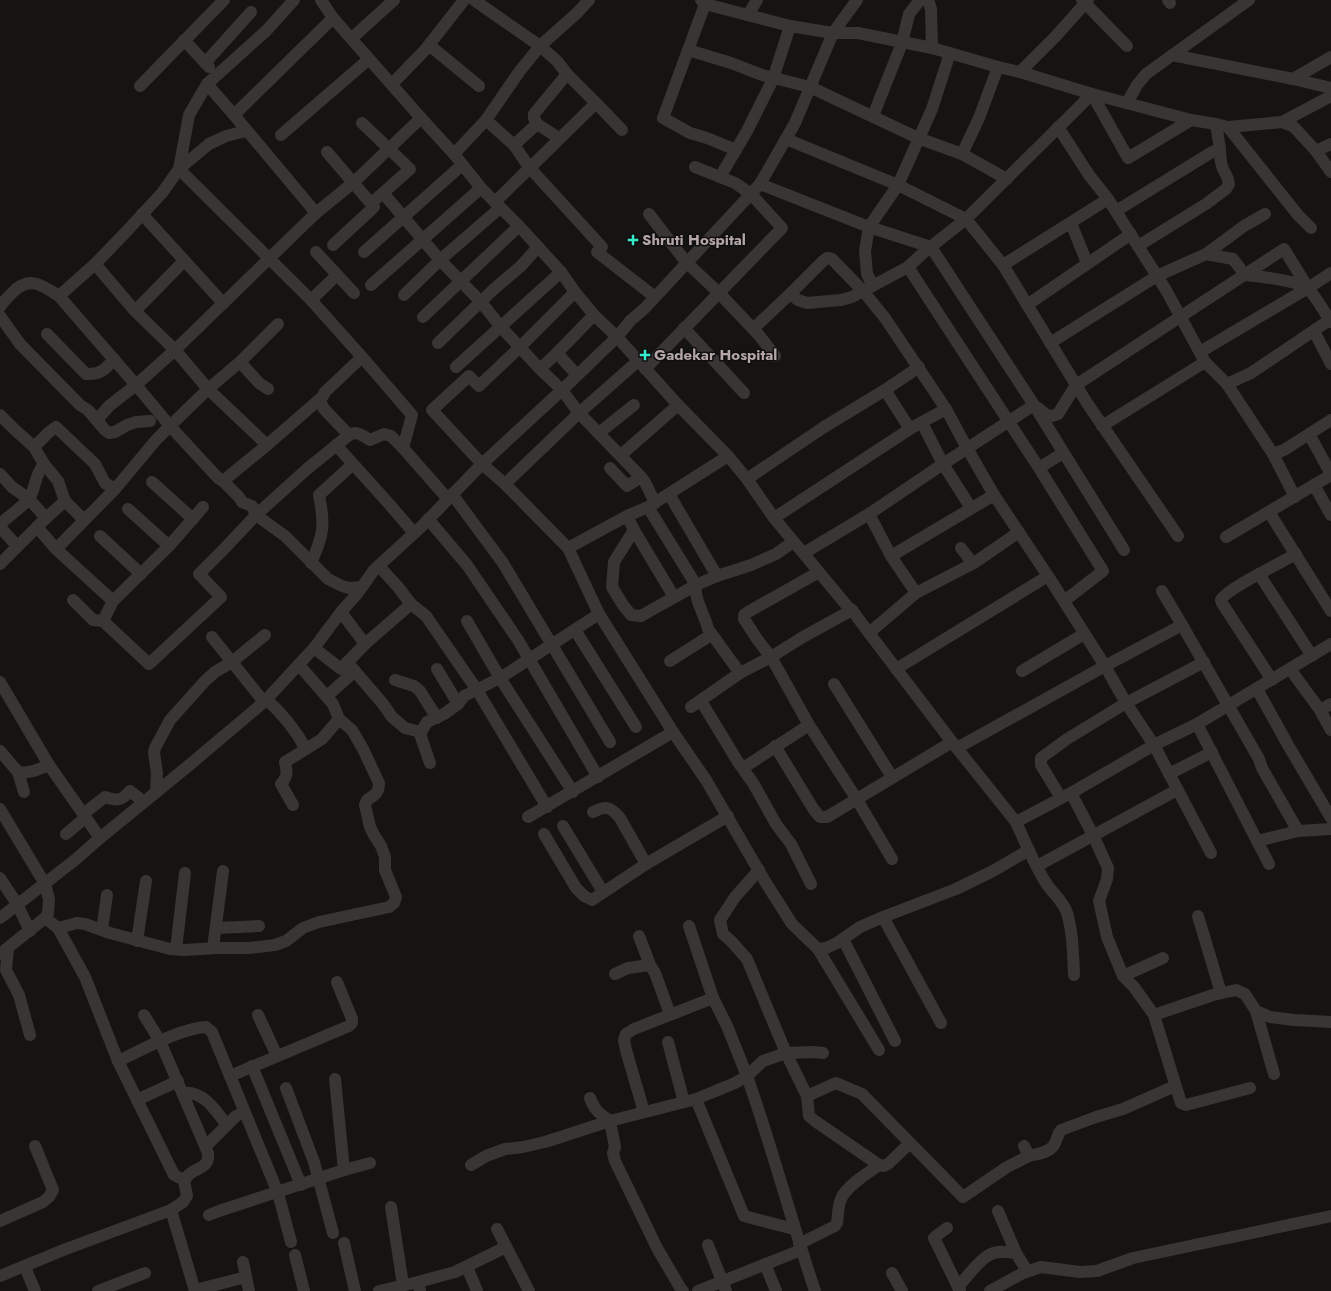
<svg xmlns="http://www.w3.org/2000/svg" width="1331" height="1291" font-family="Jost,sans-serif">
<rect width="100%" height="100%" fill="#151413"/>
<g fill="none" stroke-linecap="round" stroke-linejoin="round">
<g stroke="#3a3535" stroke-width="12">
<path d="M294,0L266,31L207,84L189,115L179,169L311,300L362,357L412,415L403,448L447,498"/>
<path d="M321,0L333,18L421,118L454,154L481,188L519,226L561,272L575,292L594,315L617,337L678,405L728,456L747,479L774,518L848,607L852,610L869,633L952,742L1016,822L1071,793L1154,745L1197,724L1331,644"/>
<path d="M474,0L540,46L557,61L567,74L596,103L622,130"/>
<path d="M701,0L705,4L790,26L833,33H858L932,48L998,67L1020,72L1092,94L1191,120L1216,124L1228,127L1282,122L1293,126L1316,151L1331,172"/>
<path d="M928,0L931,9L932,48"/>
<path d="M1082,0L1127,46"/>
<path d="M1168,0L1170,3"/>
<path d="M705,4L663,118L690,133L707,138L736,150"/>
<path d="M748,15L757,0"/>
<path d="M352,38L394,0"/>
<path d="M184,40L209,67"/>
<path d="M429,45L479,86"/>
<path d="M688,50L731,63L762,75L810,87L918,138L962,154L1007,179"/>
<path d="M1172,55L1293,79L1331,88"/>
<path d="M205,63L251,12"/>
<path d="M1020,72L1056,36L1088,0"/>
<path d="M1293,79L1331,57"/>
<path d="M207,84L234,115"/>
<path d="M392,84L425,50L464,0"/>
<path d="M140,86L224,0"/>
<path d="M1127,103L1137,85L1146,74L1249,0"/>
<path d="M873,116L902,43L909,14L920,0"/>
<path d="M486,120L514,145L529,167L602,247L597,252L655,297"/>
<path d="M1191,120L1128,158L1092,94L966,219L923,253L908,267L863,291L832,259L827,258L823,261L790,294L798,300L807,303L841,300L852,297L863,291L885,318L946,409L967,448L994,495L1048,576L1105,666L1126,703L1154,745L1211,853"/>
<path d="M1282,122L1331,96"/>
<path d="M362,123L410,169L383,193"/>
<path d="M537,124L534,118V114L567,74"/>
<path d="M1058,127L1089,175L1108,199L1166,290L1205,362L1227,384L1273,454L1295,497"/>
<path d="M1228,127L1298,215L1311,228"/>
<path d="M281,135L369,59"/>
<path d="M786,139L898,185L966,219L1003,265L1087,403L1178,536"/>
<path d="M514,145L537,124L559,138"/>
<path d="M1316,151L1331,144"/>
<path d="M327,152L374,207L333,245"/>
<path d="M454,154L486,120L519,72L540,46L577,13L589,0"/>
<path d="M962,154L979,118L998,67"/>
<path d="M720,177L747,131L773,79L790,26"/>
<path d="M760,184L869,227L931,247L1034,405L1124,550"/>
<path d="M495,202L596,103"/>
<path d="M371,203L383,193L440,260L481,302L500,326L540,369L562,390L579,413L505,484"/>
<path d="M1116,211L1212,152L1220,149L1216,124"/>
<path d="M316,213L234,115L333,18"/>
<path d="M142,214L223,303"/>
<path d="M649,214L686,262L719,293L758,334L775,356"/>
<path d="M1071,223L1087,263"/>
<path d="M1138,246L1206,204L1226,189L1229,184C1228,178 1226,174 1223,169C1220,162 1220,156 1220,149"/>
<path d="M316,252L354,293"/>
<path d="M364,252L462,165"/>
<path d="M1206,254L1233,259L1245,275C1257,276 1300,281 1308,289C1315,295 1325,313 1331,322"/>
<path d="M95,264L135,311L175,350L208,389L267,445"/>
<path d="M1003,265L1108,199"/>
<path d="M908,267L1039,468"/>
<path d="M371,285L481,188"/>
<path d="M873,286L867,274L865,251L869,227L898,185L932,109L950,53"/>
<path d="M404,295L440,260L500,208"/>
<path d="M311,300L337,275"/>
<path d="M1027,305L1131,234"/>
<path d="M0,307C3,302 8,297 12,293C29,275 42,285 59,296"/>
<path d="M135,311L184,261"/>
<path d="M0,316L20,344L80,405L88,410L105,430L109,433L115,432L127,425L136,422L150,421"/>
<path d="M423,317L519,226"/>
<path d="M278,324L240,362L208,389L170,426L218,478L223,481L267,445L321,398"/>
<path d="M684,328L744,393"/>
<path d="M753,329L790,294"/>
<path d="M1314,331L1331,364"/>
<path d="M47,334L86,374C100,375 106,369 114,359"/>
<path d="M438,343L494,289L521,266L538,247"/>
<path d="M1050,343L1157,276L1206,254L1244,226L1265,214"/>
<path d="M1200,352L1308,288"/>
<path d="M638,361L579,413L641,477L645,482L655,503"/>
<path d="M240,362L259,383L268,389"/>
<path d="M456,367L561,272"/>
<path d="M540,369L557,353"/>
<path d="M645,369L782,228L751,194L735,183L695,167"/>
<path d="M577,375L557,353L594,315"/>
<path d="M1227,384L1251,373L1331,319"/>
<path d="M885,390L908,426L913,427"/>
<path d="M1038,408L1049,417L1058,414L1076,385L1284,249L1308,288L1331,273"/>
<path d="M0,415L13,428L34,447"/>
<path d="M97,420L109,406L136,385L59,296L95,264L125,233L162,193L179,169L209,144L226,136L246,131"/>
<path d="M922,423L943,464L971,508"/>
<path d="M1102,426L1205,362"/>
<path d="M599,433L634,405"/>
<path d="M1309,434L1331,474"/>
<path d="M349,435C357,430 363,436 370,440L384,434L391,436L403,448"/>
<path d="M336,445L390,505L414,533"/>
<path d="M1063,453L1039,468L1103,571L1064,601"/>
<path d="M1273,454L1284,450L1331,420"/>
<path d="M621,455L678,405"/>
<path d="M44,464L58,481L65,501L84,520"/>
<path d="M610,468L627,486L641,477"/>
<path d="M0,474L12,487L29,499L46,518L37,527"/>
<path d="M747,479L824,427L885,390L919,367"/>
<path d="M223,481L239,497L242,502L252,506L256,515L307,469L349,435L324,409L320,401L325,392L362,357"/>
<path d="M152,482L193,519"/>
<path d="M1314,485L1331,515"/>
<path d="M452,494L503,563L610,742"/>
<path d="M669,494L717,576"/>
<path d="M203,507L169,546L113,601L103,621L149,664L221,597L199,574L223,550L256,515L285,536L328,579L342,586L349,588L362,587"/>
<path d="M648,507L696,585C694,600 705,615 708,629L740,673L771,657L803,637L852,610"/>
<path d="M128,509L169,546"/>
<path d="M1269,512L1331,611"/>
<path d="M869,514L891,556L916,593"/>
<path d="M46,518L65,501"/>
<path d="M774,518L913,427L946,409"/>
<path d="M428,519L467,565L518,640L598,777"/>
<path d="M0,524C7,518 24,505 29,499C36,488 34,476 44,464L34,447L48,433L56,427L95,464L105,483L115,489"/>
<path d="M0,527L17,546"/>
<path d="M634,530L614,562L612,587L623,605L631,615L641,616L696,585L717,576L751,565L776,554L793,542"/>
<path d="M100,536L141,574"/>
<path d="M1226,537L1331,475"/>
<path d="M568,548L627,516"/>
<path d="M961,548L970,560L974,563"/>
<path d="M56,549L115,489L156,440L170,426L136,385L175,350L316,213L354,182L421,118"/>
<path d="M804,553L869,514L943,464L1034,405"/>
<path d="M891,556L994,495"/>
<path d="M311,563C324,534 325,525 319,495L353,464"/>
<path d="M0,564L37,527L56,549L113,601"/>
<path d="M819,572L748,612L744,615V619L757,639L771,657L809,725L856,798L892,859"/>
<path d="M1259,574L1296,554"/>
<path d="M1162,591L1182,625"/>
<path d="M674,597L634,530L627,516L648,507L728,456"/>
<path d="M73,600L93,620L103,621"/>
<path d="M411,604L426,616L477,690L547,807"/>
<path d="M341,612L365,644"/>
<path d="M599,614L673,732L706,780L766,883L792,924L818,949L826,948L837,943L860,927L883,917L956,889L993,871L1029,850"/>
<path d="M467,621L500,678L573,792"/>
<path d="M575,630L636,727"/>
<path d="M869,633L916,593L974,563L1019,532"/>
<path d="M212,637L264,702"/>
<path d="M314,648L341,669L365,644L411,604L398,587L379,566"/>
<path d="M670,661L711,635"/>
<path d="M347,662L383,704L392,717L405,728L421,732"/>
<path d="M299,665L333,704L339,719"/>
<path d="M896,669L1048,576"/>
<path d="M1290,669L1320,710L1331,730"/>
<path d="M1022,671L1084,634"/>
<path d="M395,680L414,686L420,691L437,718"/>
<path d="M1272,680L1222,603L1221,600C1225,592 1250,579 1259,574L1312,656"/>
<path d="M0,682L49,765L100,838"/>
<path d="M834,684L892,777"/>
<path d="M1257,689L1288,745L1331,818"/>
<path d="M327,696L355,671"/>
<path d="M266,699C283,714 295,729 306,749"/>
<path d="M701,701L738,762L753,783L776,824L791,844L811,884"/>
<path d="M458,704L464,696L500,678L599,614L568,548L505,484L482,464L432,410L469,376L479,386L520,347L575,292"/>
<path d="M691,707L740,673"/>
<path d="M1320,710L1331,704"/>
<path d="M1197,724L1269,864"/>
<path d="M775,746L814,810L820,817H827L952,742"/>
<path d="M957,748L1105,666L1182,625L1259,759L1262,768L1298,831"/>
<path d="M0,751L18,772L24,792"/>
<path d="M430,763L420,734L427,722L444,714L458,704L437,669"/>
<path d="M743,768L809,725"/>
<path d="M18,772C29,774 39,769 49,765"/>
<path d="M1169,774L1212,752"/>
<path d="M156,792L157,773L154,753L155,748L170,720L205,681L215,672L232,662L265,635"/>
<path d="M1071,793L1093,835L1108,868L1107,879L1099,901L1107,937L1123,976L1134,987L1154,1015L1181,1103L1186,1105L1250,1088"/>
<path d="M1061,798L1041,765V758L1067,739L1126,703L1204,662"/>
<path d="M0,809L45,884L49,899L48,913L45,918L0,954"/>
<path d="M593,812C606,805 611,807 620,818L646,864"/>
<path d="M83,814L105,797C118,801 121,801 130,791L144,802"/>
<path d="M528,817L673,732"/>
<path d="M1016,822C1025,842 1034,864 1046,883C1053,894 1062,899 1067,913C1073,933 1073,954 1074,975"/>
<path d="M563,826L603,892"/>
<path d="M66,834L85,818"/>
<path d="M544,834L576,888L584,896L592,900L646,864L728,816"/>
<path d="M1257,841L1298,831L1331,829"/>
<path d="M1037,866L1177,790"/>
<path d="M759,870L735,897L720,920L723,934L731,941L747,959L786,1053L763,1061L747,1076C772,1147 791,1220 815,1291"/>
<path d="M0,878L17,904L30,931"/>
<path d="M1198,916L1221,993"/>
<path d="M883,917L941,1023"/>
<path d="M0,918L75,860L100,838L193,762L264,702L314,648L341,612L357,594L374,570L422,526L482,464L562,390L617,337L630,321L645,308L760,184L795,123L833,33L857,0"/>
<path d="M45,918L58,928L85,977L118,1061L174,1175L184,1180C186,1178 188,1175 191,1173C200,1167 210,1166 208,1153L160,1041L144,1015"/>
<path d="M58,928L77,923L85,924L110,933L170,949L184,950L217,948H249L275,945L286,941L303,928L319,922L389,907L394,903L396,897L385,870V857L381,846L374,835L370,827L365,805L367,800C375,795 379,793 379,783L363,749L352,730L339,719L322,739L285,762C287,772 288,776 281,784L293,805"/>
<path d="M216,928L259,926"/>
<path d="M102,930L107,895"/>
<path d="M639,936L650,965L655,973L670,1014"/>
<path d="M843,939L895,1041"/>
<path d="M137,941L146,881"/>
<path d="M8,948L6,970L19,995L30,1035"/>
<path d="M213,948L223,871"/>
<path d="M176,949L185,873"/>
<path d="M818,949L879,1050"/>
<path d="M615,974L628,968L650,965"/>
<path d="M1123,976L1163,958"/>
<path d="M1256,1011L1274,1074"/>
<path d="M258,1015L277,1056"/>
<path d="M1154,1015L1213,995L1236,990L1245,994L1256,1011L1270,1017L1294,1020L1331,1022"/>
<path d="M668,1042L684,1102"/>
<path d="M823,1053L813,1052L786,1053L807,1096L836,1083L862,1094L963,1197L1007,1167L1029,1156L1024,1146"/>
<path d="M118,1061C142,1050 181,1028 206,1027L212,1032L278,1193L291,1242"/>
<path d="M252,1066L301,1185"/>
<path d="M230,1076L349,1026L352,1023V1019L337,982"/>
<path d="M335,1079L344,1170"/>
<path d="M286,1088L314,1162L333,1233"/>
<path d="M183,1093C204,1091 215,1110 227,1125"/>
<path d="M807,1096L809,1116L815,1121L879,1165L884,1166L888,1164L910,1143"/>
<path d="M590,1098C595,1111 600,1114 610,1121L615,1147L613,1153L615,1161L657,1248L681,1289L683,1291"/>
<path d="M696,1099L744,1216L794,1229"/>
<path d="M137,1100L178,1081"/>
<path d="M644,1112L626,1050L624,1040L626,1034L634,1029L713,998"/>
<path d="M206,1146L236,1116L244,1112"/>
<path d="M1029,1156C1037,1154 1049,1153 1054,1145C1057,1140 1057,1135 1061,1130L1096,1117L1123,1109L1175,1086"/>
<path d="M471,1165L486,1156L505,1149L523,1147L545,1142L610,1121L696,1099L735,1083L747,1076L727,1026L713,998L689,926"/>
<path d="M391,1207L403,1285"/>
<path d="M171,1210L183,1202L187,1196L184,1180"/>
<path d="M998,1211L1016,1253"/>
<path d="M209,1215L219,1211L344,1170L370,1163"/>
<path d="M0,1221L43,1202L49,1197L53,1190L35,1146"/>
<path d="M947,1228L936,1236L934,1238L960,1291"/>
<path d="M497,1229L529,1291"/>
<path d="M344,1243L355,1291"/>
<path d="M799,1244L835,1226L837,1223C838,1216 838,1206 841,1199C846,1186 868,1173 879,1165"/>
<path d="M708,1245L726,1291"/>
<path d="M295,1255L304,1291"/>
<path d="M243,1262L249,1291"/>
<path d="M765,1264L776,1291"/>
<path d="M25,1267L35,1291"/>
<path d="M467,1267L477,1291"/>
<path d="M892,1273L902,1291"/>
<path d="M0,1276L66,1249L171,1210L195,1291"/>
<path d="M418,1282L455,1272L506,1247"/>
<path d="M958,1287C967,1277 978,1261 989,1255C997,1250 1007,1252 1016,1253L1027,1271"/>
<path d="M195,1290L246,1277"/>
<path d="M98,1291L145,1273"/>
<path d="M379,1291L418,1282L420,1291"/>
<path d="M698,1291L801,1250"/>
<path d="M990,1291L1023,1273L1041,1267L1080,1272L1097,1271L1133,1258L1331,1216"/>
</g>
</g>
<g fill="#37eace" stroke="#100f0f" stroke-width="1.5">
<path d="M631 234h4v4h4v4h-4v4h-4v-4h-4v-4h4z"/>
<path d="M643 349h4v4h4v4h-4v4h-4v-4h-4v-4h4z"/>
</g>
<g text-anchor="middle" stroke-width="3" stroke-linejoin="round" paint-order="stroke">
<g font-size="15" font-weight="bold" fill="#b5a6a8" stroke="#100f0f" text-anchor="start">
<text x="642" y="245">Shruti Hospital</text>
<text x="654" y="360">Gadekar Hospital</text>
</g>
</g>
</svg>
